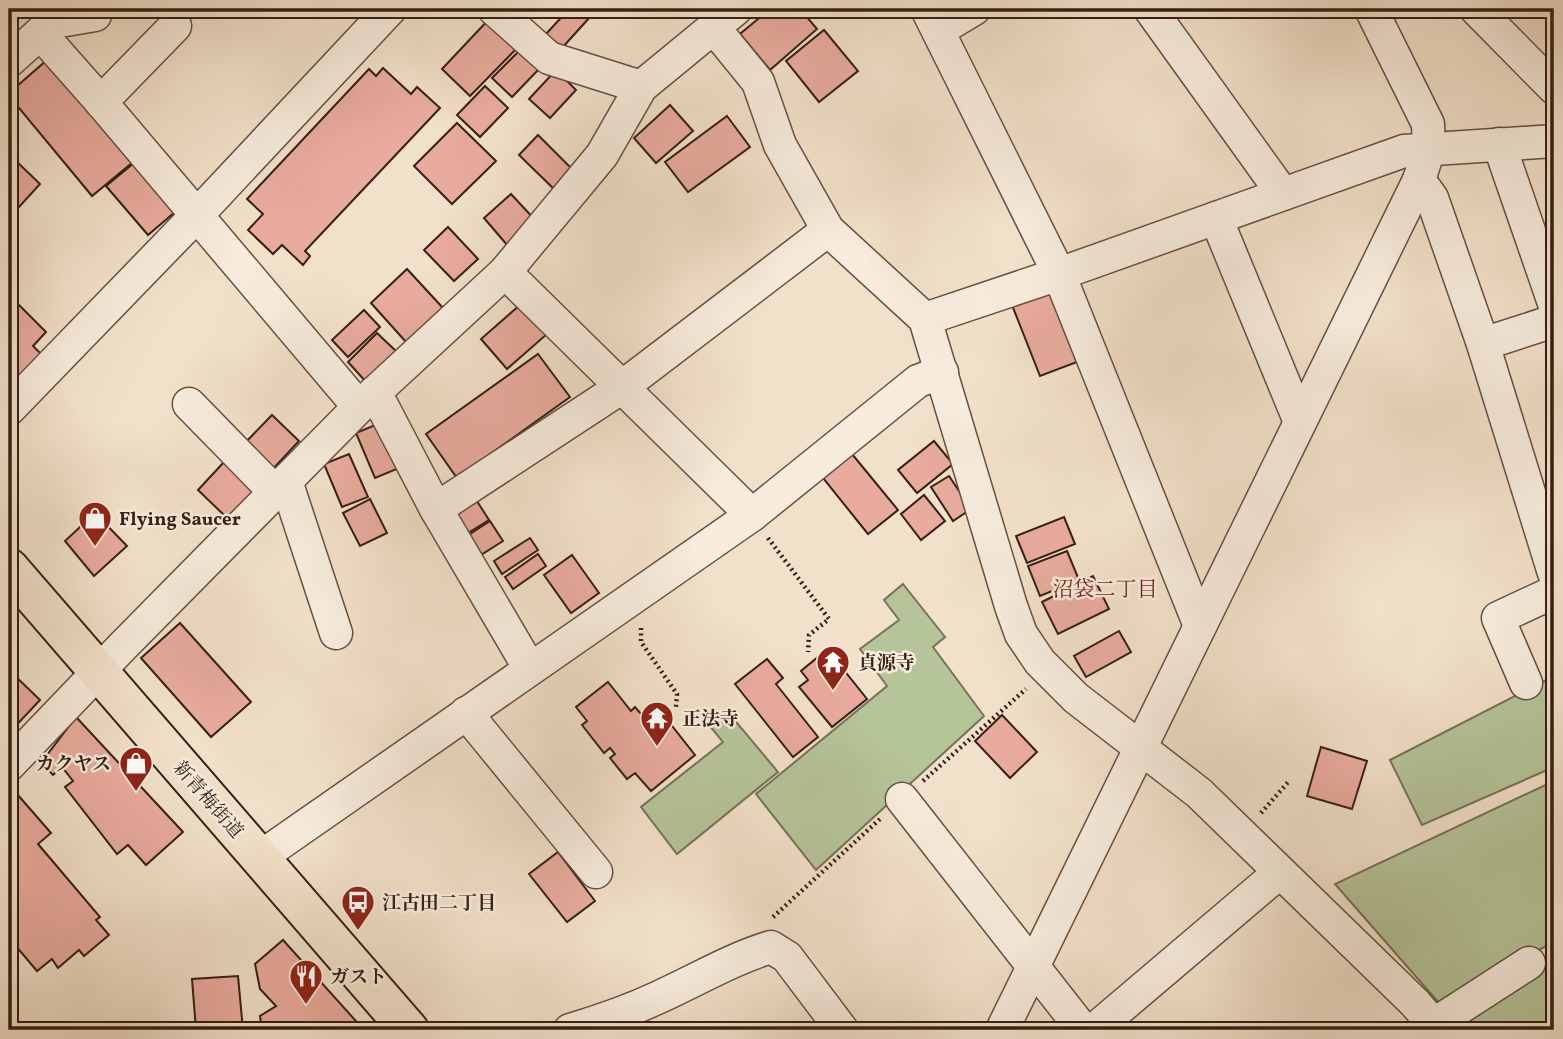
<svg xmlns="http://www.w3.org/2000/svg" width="1563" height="1039" font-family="Vollkorn,'Noto Serif JP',serif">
<rect width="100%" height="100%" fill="#f2e1ca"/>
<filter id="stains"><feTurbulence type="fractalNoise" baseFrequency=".00286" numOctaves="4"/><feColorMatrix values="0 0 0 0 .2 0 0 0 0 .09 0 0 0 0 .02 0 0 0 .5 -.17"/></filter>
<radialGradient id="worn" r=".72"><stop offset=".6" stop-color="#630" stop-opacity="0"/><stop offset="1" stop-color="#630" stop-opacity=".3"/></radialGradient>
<g fill="#b6c49a" stroke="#767258" stroke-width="2">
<path d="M903,584L945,637L933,647L984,716L816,870L756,794L887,686L860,649L899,620L884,600Z"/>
<path d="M1554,676V767L1422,825L1390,760Z"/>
<path d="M727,711L778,772L677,854L641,807L723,742L709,725Z"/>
<path d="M1554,781V942L1439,1003L1335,884Z"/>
<path d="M1554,966V1030H1450L1540,971Z"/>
</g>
<g fill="#e9ab9e" stroke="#351f16" stroke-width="2">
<path d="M569,9H581L590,17L562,48L546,34Z"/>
<path d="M770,9H800L817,29L770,70L740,34Z"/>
<path d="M491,17L520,45L470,96L442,69Z"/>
<path d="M824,30L858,71L819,102L786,61Z"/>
<path d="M521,49L540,68L512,97L492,78Z"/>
<path d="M47,60L133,162L92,196L9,96V93Z"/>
<path d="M383,68L411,94L417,87L440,108L305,251L310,256L303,265L282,245L273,254L248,230L263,214L247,199L369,69L376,76Z"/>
<path d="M556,70L576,90L550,118L529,99Z"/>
<path d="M485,86L508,108L480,137L457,115Z"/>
<path d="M670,105L693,131L656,163L634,138Z"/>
<path d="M727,116L750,147L688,192L665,162Z"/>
<path d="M457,123L496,161L452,204L414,166Z"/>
<path d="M538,135L575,172L556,191L519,155Z"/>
<path d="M12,157L40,184L9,218V161Z"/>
<path d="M134,163L175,212L148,235L106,186Z"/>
<path d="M511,194L536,221L508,246L484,218Z"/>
<path d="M448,227L478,259L454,281L424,250Z"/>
<path d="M407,269L443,308L406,342L371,303Z"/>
<path d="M1049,290L1077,362L1040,376L1012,305Z"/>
<path d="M9,295L46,332L33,346L45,358L9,394Z"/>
<path d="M521,304L547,334L507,369L481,339Z"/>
<path d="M364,310L380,327L348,357L332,340Z"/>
<path d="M377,333L398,353L367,383L348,362Z"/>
<path d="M538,354L570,397L457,478L426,434Z"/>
<path d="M272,415L299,441L271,471L243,445Z"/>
<path d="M380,423L399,468L375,478L356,433Z"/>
<path d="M934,441L953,464L917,493L898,470Z"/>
<path d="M349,454L368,497L342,507L324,464Z"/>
<path d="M852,454L898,510L868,534L823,478Z"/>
<path d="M224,462L254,491L227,518L198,490Z"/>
<path d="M949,476L971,509L953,521L931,487Z"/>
<path d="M924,495L945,521L921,540L901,514Z"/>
<path d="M475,498L489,520L463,536L450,514Z"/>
<path d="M370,499L387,533L360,546L343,513Z"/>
<path d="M95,513L127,546L94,576L65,541Z"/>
<path d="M1064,517L1075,544L1027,563L1016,536Z"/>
<path d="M490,521L503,541L476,558L464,538Z"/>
<path d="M530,538L538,550L502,574L494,561Z"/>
<path d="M1067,551L1079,580L1040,596L1028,566Z"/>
<path d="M538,554L546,566L513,589L505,577Z"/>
<path d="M572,555L599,593L571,613L544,575Z"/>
<path d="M1093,576L1109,609L1058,634L1042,602Z"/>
<path d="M180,623L251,702L211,737L141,658Z"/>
<path d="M1119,631L1131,652L1086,677L1074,656Z"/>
<path d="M818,657L826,666L835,659L867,699L832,727L799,687L808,680L801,671Z"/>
<path d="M767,659L783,678L776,684L818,737L793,757L735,684Z"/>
<path d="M9,670L40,700L9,733Z"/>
<path d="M608,682L631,711L635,707L648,722L661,712L695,755L651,791L635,773L627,779L610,758L615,754L610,748L604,753L582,725L587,721L576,707Z"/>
<path d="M1002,715L1037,752L1010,778L975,741Z"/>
<path d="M76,717L183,832L146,865L128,845L117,854L65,787L73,781L62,767L53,775L41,763Z"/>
<path d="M1321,747L1367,761L1352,809L1307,796Z"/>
<path d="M17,794L51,833L38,844L100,917L96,920L109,935L84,956L79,950L58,968L52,959L37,971L9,938V801Z"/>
<path d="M558,852L595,901L567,922L529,874Z"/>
<path d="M283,940L364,1030H262L260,1016L276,1006L260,989L255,964Z"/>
<path d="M238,976L243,1030H196L192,979Z"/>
</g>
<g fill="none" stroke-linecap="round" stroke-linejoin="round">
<defs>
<g id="minor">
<path d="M494,9L549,58L641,87"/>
<path d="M927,9L1059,274L1200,626"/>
<path d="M1150,9L1283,194"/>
<path d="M1476,9L1554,88"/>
<path d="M54,22L95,15"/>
<path d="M714,28L758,82L780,145L828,230L925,319L1011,606L1021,634L1040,662L1076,698L1199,793L1415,1003L1438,1030"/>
<path d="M939,30L974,9"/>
<path d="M40,33L101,102L359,407"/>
<path d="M9,61L67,9"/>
<path d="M101,102L175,26"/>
<path d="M1499,144L1554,303"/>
<path d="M1419,180L1432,198L1483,344L1554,573"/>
<path d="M1216,218L1300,422"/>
<path d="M505,272L752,515"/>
<path d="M925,319L1059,274L1404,151L1554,141"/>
<path d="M1483,344L1554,321"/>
<path d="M375,392L436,509L530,669"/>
<path d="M189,404L275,492"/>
<path d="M9,409L197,215L390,9"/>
<path d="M286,481L336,633"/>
<path d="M436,509L622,387L828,230"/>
<path d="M1526,683L1498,618L1554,592"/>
<path d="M466,713L596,872"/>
<path d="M9,765L122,647L359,407L505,272L602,155L641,87L736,9"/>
<path d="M902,799L1083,1030"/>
<path d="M259,858L752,515L918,381L942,372"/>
<path d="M1433,1025L1529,963"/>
<path d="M570,1030C600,1021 629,1011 657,998C695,981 731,959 771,947L787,957L842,1030"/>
<path d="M1002,1030L1419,180L1429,149L1428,124L1371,9"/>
<path d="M1094,1030L1280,872"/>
</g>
<path id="major" d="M9,568L409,1030"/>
</defs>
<use href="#minor" stroke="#645043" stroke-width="35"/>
<use href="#major" stroke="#351f16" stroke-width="42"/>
<g stroke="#351f16" stroke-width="4.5" stroke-dasharray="2 3.5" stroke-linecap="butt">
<path d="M125,11L145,9"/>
<path d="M768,538L829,619L809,635L808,652"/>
<path d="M641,628V642L677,694L676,707"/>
<path d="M923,781L1026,689"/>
<path d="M1261,813L1290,780"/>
<path d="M773,917L880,819"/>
</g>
<use href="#minor" stroke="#f7ecdd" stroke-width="32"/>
<use href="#major" stroke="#f2e1ca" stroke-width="38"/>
</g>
<defs>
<symbol id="shop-pin" viewBox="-11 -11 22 30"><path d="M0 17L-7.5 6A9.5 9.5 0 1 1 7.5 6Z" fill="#8f2418" stroke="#f7ecdd"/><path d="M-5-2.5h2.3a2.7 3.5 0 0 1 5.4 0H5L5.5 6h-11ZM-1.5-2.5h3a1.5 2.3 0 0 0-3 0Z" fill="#fff"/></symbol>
<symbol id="temple-pin" viewBox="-11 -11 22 30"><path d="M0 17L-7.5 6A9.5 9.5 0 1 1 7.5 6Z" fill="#8f2418" stroke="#f7ecdd"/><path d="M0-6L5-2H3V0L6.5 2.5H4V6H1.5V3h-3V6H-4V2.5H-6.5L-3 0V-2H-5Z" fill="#fff"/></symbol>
<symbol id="bus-pin" viewBox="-11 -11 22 30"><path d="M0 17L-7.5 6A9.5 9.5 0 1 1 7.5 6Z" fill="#8f2418" stroke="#f7ecdd"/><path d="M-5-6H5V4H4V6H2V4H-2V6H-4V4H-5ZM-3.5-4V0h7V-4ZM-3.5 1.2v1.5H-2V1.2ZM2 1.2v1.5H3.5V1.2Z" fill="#fff"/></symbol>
<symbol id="restaurant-pin" viewBox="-11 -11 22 30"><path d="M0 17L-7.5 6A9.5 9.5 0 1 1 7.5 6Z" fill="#8f2418" stroke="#f7ecdd"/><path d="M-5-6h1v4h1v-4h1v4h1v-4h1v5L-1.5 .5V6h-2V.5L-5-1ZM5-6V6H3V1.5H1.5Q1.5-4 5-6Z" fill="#fff"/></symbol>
</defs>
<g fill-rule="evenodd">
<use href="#shop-pin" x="76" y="499" width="38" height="52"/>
<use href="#temple-pin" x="814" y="643" width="38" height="52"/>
<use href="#temple-pin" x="638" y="699" width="38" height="52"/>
<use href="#shop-pin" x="117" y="744" width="38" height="52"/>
<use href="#bus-pin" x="339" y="883" width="38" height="52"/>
<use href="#restaurant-pin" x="287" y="957" width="38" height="52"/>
</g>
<g text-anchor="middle" stroke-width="5" stroke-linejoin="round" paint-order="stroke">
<g font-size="19" font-weight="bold" fill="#351f16" stroke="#f7ecdd" text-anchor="start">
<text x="119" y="525">Flying Saucer</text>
<text x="858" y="669">貞源寺</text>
<text x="682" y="725">正法寺</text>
<text x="111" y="770" text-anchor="end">カクヤス</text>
<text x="382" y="909">江古田二丁目</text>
<text x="330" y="983">ガスト</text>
</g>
<g font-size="19" fill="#351f16" stroke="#f7ecdd">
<text transform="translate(209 799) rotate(49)" y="7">新青梅街道</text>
</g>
<g font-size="21" fill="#7a1f14" stroke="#f7ecdd">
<text x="1105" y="596">沼袋二丁目</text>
</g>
</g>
<rect width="1563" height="1039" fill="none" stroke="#f2e1ca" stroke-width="35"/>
<rect x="10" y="10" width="1542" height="1018" fill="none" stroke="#351f16" stroke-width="3.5"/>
<rect x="18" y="18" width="1528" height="1004" fill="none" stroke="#351f16" stroke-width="2"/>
<rect width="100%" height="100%" filter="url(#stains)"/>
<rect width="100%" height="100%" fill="url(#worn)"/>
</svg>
